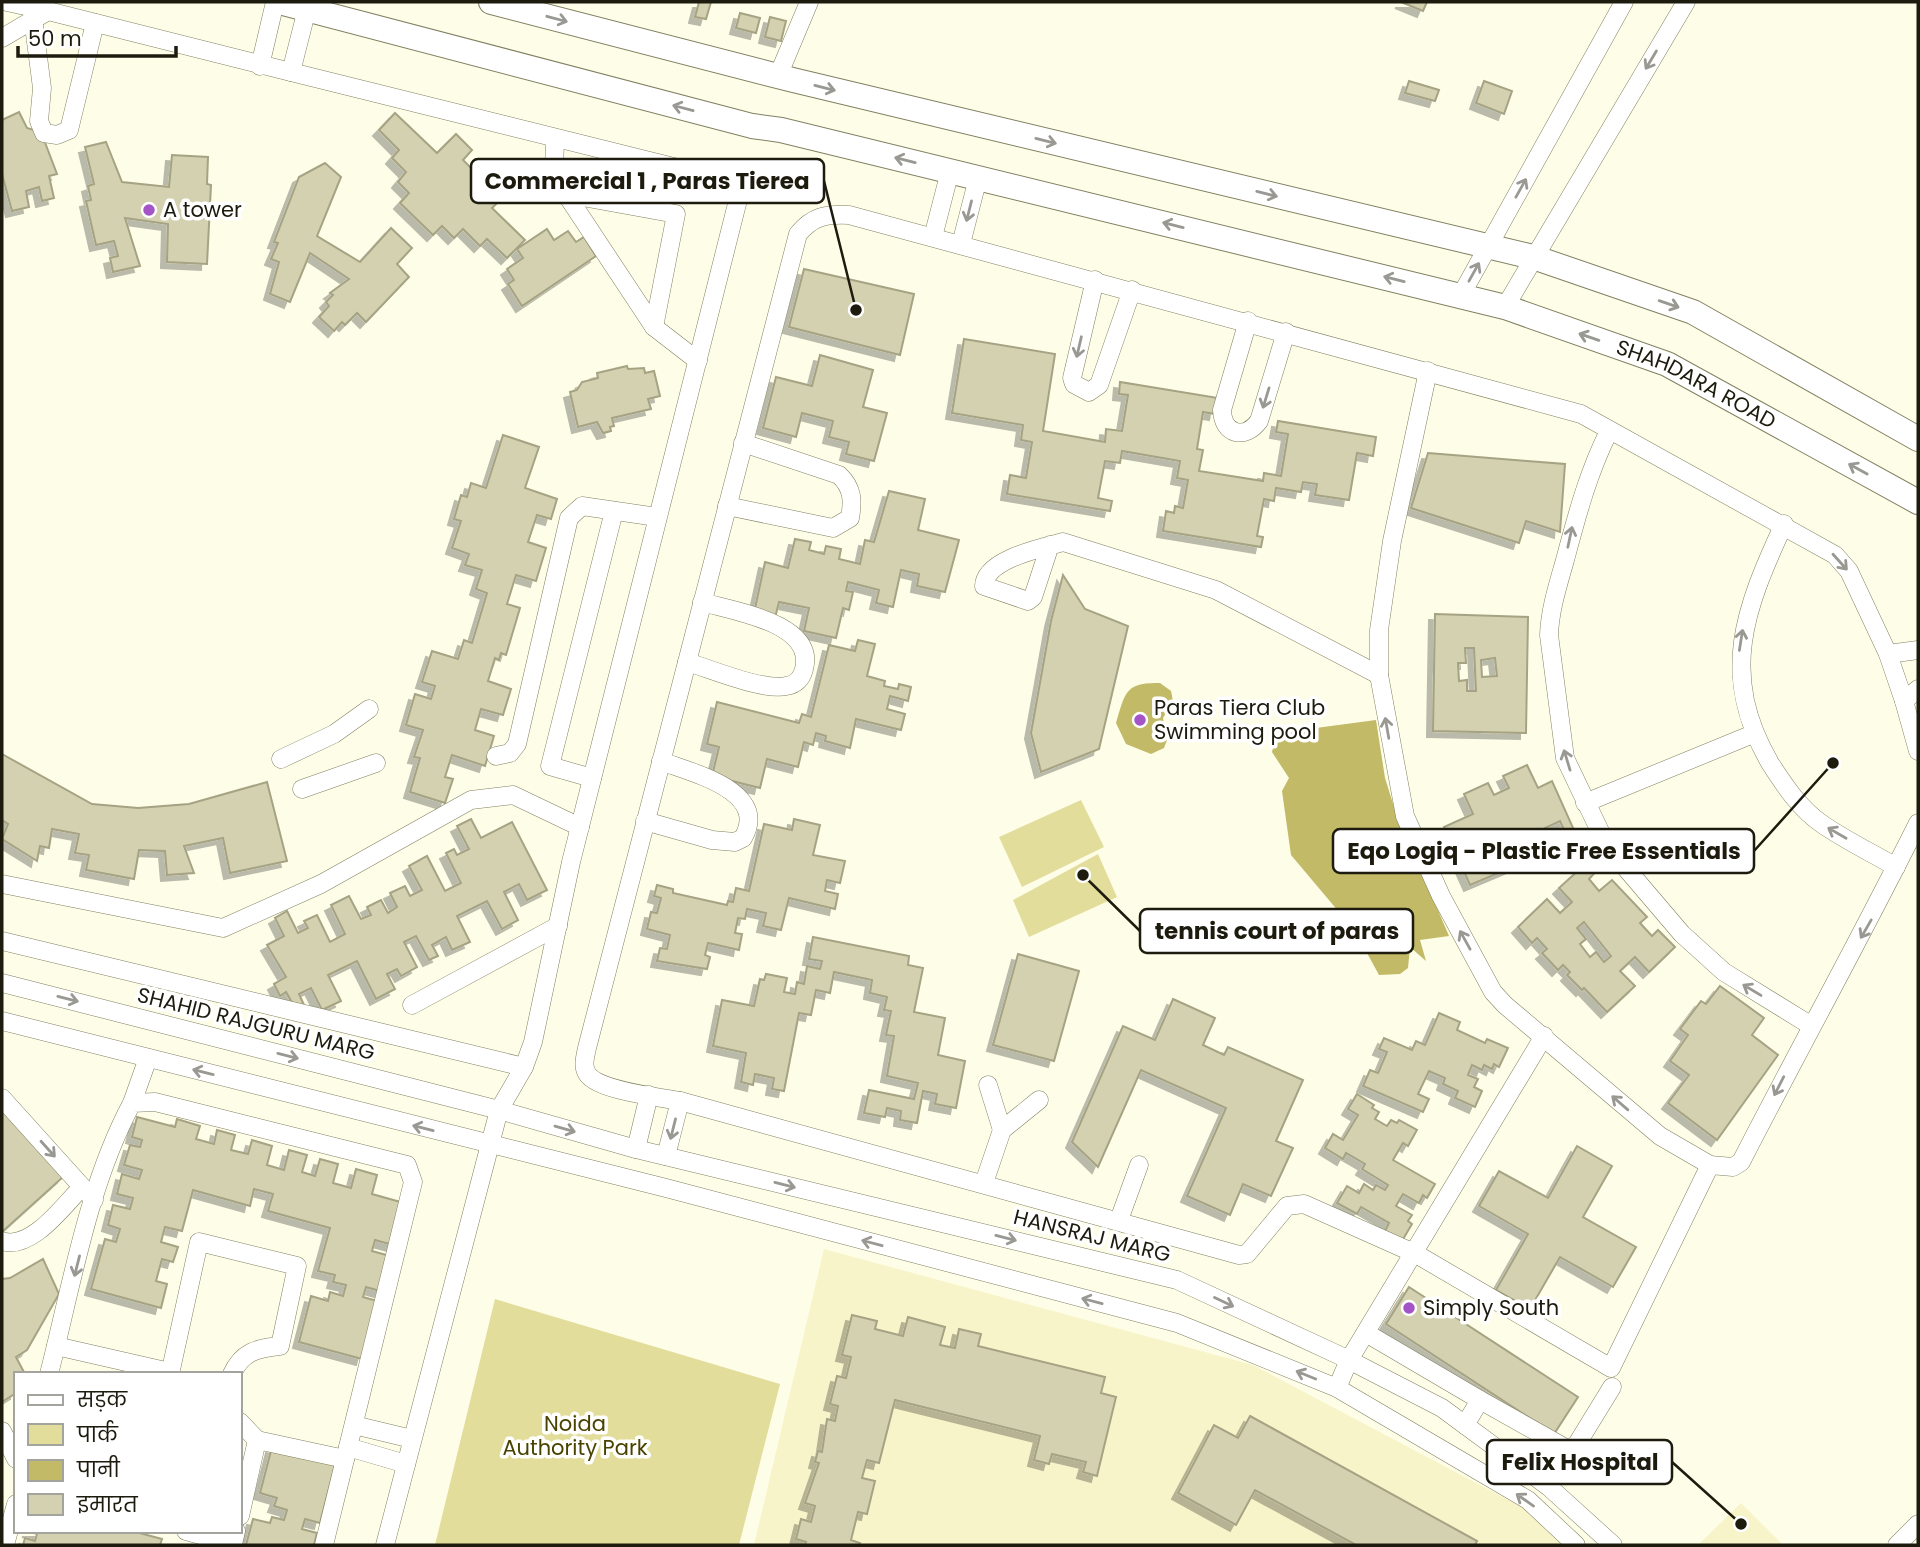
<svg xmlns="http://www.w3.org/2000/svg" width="1920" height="1547" font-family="Poppins,'Noto Sans Devanagari',sans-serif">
<defs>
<filter id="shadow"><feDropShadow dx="-6" dy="6" stdDeviation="0" flood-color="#0004"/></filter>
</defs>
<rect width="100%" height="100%" fill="#fefde8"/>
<g fill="#f8f4ca">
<path d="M824,1249L1253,1365L1539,1516L1568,1545H754Z"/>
<path d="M1741,1503L1783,1545H1698Z"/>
</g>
<g fill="#e3dd9c">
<path d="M1081,800L1104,847L1022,887L999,837Z"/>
<path d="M1098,854L1117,897L1029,937L1013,900Z"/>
<path d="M495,1299L780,1384L739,1545H435Z"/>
</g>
<g fill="#c2ba66">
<path d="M1160,683L1171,691L1173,701L1163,718L1167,740L1164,748L1151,754L1126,744L1116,723C1125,693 1125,682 1160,683Z"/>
<path d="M1376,720L1385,778L1395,810L1449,936L1420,940L1426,961L1410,947L1408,968L1400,974L1379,975L1355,931L1291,855L1282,791L1289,778L1272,752L1275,740L1286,732Z"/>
</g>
<g fill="#d4d1b0" stroke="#a5a383" stroke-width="2" fill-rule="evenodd" filter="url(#shadow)">
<path d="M699,2H711L706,19L695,17Z"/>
<path d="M1401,2H1427L1423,11Z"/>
<path d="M740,13L760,18L756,33L736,28Z"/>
<path d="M770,17L786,21L781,41L765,37Z"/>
<path d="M1409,81L1439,90L1435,101L1405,93Z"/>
<path d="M1484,81L1512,91L1504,114L1476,103Z"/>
<path d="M19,112L27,128L41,132L57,174L49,176L54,198L42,201L39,187L26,191L29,207L12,211L2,174V120Z"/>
<path d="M395,113L437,153L456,134L472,150L463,160L477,174L489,161L504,176L492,188L502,198L492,208L525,240L507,258L487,239L480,246L463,229L454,238L442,226L433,235L400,203L409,193L398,182L406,172L392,158L399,150L379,130Z"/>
<path d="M106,142L122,182L169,187L172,155L208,157L207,184L211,185L207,264L167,262L168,224L125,218L140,266L113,272L110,258L118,256L114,241L96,245L86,201L91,200L88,186L94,184L85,147Z"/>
<path d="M325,163L341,177L317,236L360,262L391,228L412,248L397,264L409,277L366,322L357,313L345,325L342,322L334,331L319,317L329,306L326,302L333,295L330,293L349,279L310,253L290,302L270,294L279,262L271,259L278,243L274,242L299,177Z"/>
<path d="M547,229L554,240L568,231L576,242L584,237L596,256L522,306L508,284L514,280L507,269L523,258L517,249Z"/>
<path d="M804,269L914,294L900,355L789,327Z"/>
<path d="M964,339L1055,354L1043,431L1105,442L1106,429L1122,431L1128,395L1119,394L1120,382L1218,398L1215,414L1203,412L1197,449L1203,450L1199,471L1263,481L1264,473L1281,476L1288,434L1276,432L1278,421L1376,437L1373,456L1357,453L1349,500L1315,495L1317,484L1303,482L1301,492L1276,488L1274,501L1264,499L1257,536L1263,537L1261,547L1163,531L1166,511L1174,513L1175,506L1183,508L1188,480L1177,478L1180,461L1122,451L1120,463L1105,461L1098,498L1112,501L1110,511L1007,494L1010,475L1026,478L1032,442L1021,440L1023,425L952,413Z"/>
<path d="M820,355L873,370L863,407L887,413L874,461L846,454L849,442L829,437L833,421L802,413L796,437L763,428L776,377L812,386Z"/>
<path d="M627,366L628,369L644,368L645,373L654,371L660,396L648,399L651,409L612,418L614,426L610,427L611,431L603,433L597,422L578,427L570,392L577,390L582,382L598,378L597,373Z"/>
<path d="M503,435L539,447L525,488L557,499L551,519L537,515L528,542L546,548L536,581L516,575L507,604L520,608L506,655L501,653L499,660L495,658L488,681L511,689L503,715L481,709L475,730L494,736L485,766L452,755L445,777L453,779L445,803L410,792L420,758L414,757L423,730L406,725L415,694L431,699L435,686L422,682L432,651L458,659L464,640L472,643L487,593L476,589L482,570L465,565L469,554L452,548L461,521L454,519L461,495L467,497L471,483L486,488Z"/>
<path d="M1428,453L1565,464L1560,532L1526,521L1519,543L1411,508Z"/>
<path d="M889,491L925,499L918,530L959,540L945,592L917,586L919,574L901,570L893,607L876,603L879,590L848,582L846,591L853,592L849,610L843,608L836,638L804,631L809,608L779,602L775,618L754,613L765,562L788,568L795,539L811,542L809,550L824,554L826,546L841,549L839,559L860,564L865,540L874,542Z"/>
<path d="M1063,575L1085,609L1128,626L1099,749L1041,772L1031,733L1051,621Z"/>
<path d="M1435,614L1528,617L1526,733L1433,731ZM1465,648H1474L1476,691H1467V680L1459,681L1458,663H1466ZM1495,658L1497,676L1482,677L1481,660Z"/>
<path d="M858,640L875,644L867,676L885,681L884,686L898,689L899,684L911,687L908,701L890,696L887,709L905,714L901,730L856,719L850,748L825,741L826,736L816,733L813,745L804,742L798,767L767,759L760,788L712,776L719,747L707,744L717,702L799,723L802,714L811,717L829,645L855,651Z"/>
<path d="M2,754L92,804L138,808L189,804L267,782L287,861L230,873L223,838L184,846L194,873L167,875L165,851L139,850L134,879L86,870L89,855L75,853L79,834L52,829L49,848L40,846L37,861L2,839L8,824L2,820Z"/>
<path d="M1527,765L1538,788L1552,781L1578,839L1570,843L1560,821L1545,828L1555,849L1470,885L1444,827L1473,814L1464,794L1488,783L1494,795L1509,788L1503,776Z"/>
<path d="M471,819L481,838L512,822L547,890L527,900L519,884L504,892L518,920L502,929L487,901L457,916L470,942L452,950L446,937L432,945L438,956L429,960L416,936L404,942L417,967L401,976L397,969L387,974L395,989L376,999L357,961L328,975L341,1001L322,1010L311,988L299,994L304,1005L294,1006L286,992L280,996L274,984L286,977L267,945L284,936L275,918L287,911L298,933L308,928L304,921L317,915L330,942L345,934L331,905L349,896L361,919L371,915L367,907L381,900L388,913L397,907L390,893L405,886L410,896L422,890L409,866L427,856L445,891L461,883L446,853L454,849L457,855L469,849L457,826Z"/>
<path d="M794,819L820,825L813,855L845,861L840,883L827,880L825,891L838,894L835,909L789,898L781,930L763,926L766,913L747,909L745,919L738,918L735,933L742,934L739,950L708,943L705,955L710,957L707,969L657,961L660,948L667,949L670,935L647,929L651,912L657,913L661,898L654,896L657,885L673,889V893L727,905L728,901L733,902L736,888L749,891L764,824L792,830Z"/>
<path d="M1592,858L1600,867L1589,879L1599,891L1612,880L1647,917L1640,923L1652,936L1658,930L1675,947L1649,972L1635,957L1620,971L1635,986L1607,1012L1584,988L1582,990L1567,975L1570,972L1563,965L1558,970L1542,953L1547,949L1537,938L1532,943L1518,927L1547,899L1560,913L1572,902L1559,888ZM1584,922L1611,956L1604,962L1596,952L1590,957L1580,944L1586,939L1577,928Z"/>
<path d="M813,937L909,956L908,965L923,968L914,1012L945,1018L938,1055L965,1061L956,1108L935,1104L937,1094L923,1091L917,1123L900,1120L901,1111L887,1108L885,1117L864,1113L869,1090L914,1099L918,1083L887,1076L894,1036L886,1035L891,1011L884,1010L887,997L870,993L872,980L834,972L830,993L816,990L811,1015L799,1013L784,1091L772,1089L774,1078L755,1074L753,1085L741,1082L746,1053L713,1046L722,1000L754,1006L760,979L764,980L766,974L787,978L784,992L795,994L797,982L804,984L807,966L820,969L822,961L809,959Z"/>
<path d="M1018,954L1079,971L1054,1061L993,1045Z"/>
<path d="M1720,986L1764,1018L1752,1035L1778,1055L1717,1140L1668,1103L1689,1075L1670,1061L1688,1035L1680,1029L1701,1001L1706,1004Z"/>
<path d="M1173,999L1215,1018L1203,1045L1224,1055L1228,1047L1303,1080L1276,1141L1293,1148L1271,1196L1243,1184L1230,1215L1187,1196L1226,1108L1141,1070L1098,1167L1072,1142L1123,1026L1155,1040Z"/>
<path d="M1439,1013L1460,1022L1457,1030L1485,1043L1487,1039L1508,1048L1499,1067L1494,1064L1492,1069L1484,1065L1482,1070L1472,1065L1468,1075L1478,1079L1474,1087L1482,1091L1475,1107L1455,1098L1458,1091L1443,1084L1445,1078L1429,1071L1418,1094L1429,1099L1423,1112L1363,1086L1370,1070L1378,1073L1387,1052L1379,1049L1384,1038L1412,1050L1416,1041L1425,1045Z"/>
<path d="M1357,1094L1374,1105L1372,1108L1379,1112L1375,1119L1387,1126L1391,1120L1397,1123L1399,1120L1417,1130L1408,1146L1403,1143L1393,1160L1435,1184L1427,1198L1423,1195L1419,1203L1403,1194L1396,1206L1412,1215L1408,1221L1412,1224L1402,1241L1385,1231L1389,1223L1361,1207L1357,1214L1337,1203L1347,1186L1359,1193L1364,1184L1373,1190L1376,1185L1385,1190L1388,1185L1362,1169L1365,1164L1346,1153L1343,1159L1325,1148L1333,1134L1343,1140L1358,1115L1348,1109Z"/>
<path d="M2,1108L63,1177L2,1232Z"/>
<path d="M137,1117L175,1127L177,1119L200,1126L196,1139L214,1144L217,1130L235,1135L231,1150L248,1154L252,1140L272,1146L267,1165L284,1170L289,1150L307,1155L302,1172L315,1176L320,1159L338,1164L333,1183L351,1188L356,1169L377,1175L372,1194L404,1203L393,1245L375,1240L372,1251L390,1256L380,1291L366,1287L363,1297L377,1301L362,1359L299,1342L311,1296L328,1301L330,1292L343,1296L346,1285L333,1282L335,1275L318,1271L330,1228L268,1211L273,1194L254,1189L250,1206L193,1190L182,1231L165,1227L161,1242L178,1247L173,1262L162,1259L156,1281L167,1284L161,1308L91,1289L105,1239L116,1242L120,1229L108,1225L113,1205L130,1209L133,1198L117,1194L122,1174L139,1179L142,1170L124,1165L130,1145L140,1147L142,1140L132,1137Z"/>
<path d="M1577,1146L1612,1166L1583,1217L1636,1247L1613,1287L1560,1257L1530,1309L1496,1290L1528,1234L1479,1206L1499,1171L1548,1198Z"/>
<path d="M43,1259L59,1294L27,1350L16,1357L25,1374H16V1393L2,1402V1279L10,1278Z"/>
<path d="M1409,1287L1578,1397L1554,1434L1386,1324Z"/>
<path d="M852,1315L877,1321L875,1329L903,1336L908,1317L945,1327L940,1345L955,1348L959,1329L981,1334L978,1346L1105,1377L1101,1393L1116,1397L1097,1476L1083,1472L1086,1462L1052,1454L1049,1464L1034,1460L1040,1436L895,1400L879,1463L867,1460L862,1478L875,1481L867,1514L858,1512L851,1540L860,1543L859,1545H805L806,1542L796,1539L801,1519L811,1522L815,1506L805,1503L819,1463L815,1462L818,1451L822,1452L827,1419L835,1421L838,1406L830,1404L837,1376L846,1378L851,1357L842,1355Z"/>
<path d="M1250,1416L1477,1541L1475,1545H1356L1255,1490L1236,1525L1178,1493L1214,1425L1238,1438Z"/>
<path d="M272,1447L335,1465L320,1523L305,1519L302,1529L317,1533L314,1545H246L253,1519L270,1523L272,1517L284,1520L287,1510L274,1506L277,1498L260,1493Z"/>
<path d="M28,1531H132L162,1539L160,1545H23L25,1538L35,1541L37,1534Z"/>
</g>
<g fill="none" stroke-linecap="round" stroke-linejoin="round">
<defs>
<g id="street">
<path d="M7,2L48,11"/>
<path d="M33,18L42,88L39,121L44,133L57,135L69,130L95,23"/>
<path d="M2,38L48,11L291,72L307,9"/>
<path d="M260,66L275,2"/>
<path d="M291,72L742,184L571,862L533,1042L524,1067L499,1110L385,1545"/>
<path d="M778,76L809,2"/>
<path d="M555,138L554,173L566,194L654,327L698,361"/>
<path d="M566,194L676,214L654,327"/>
<path d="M933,237L950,171"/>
<path d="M961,244L978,178"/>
<path d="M1095,280L1072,378L1074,384L1089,392L1099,385L1132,290"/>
<path d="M1460,297L1624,2"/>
<path d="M1505,307L1686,2"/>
<path d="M1248,321L1222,410C1223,435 1245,440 1259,421L1286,332"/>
<path d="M1428,371L1392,541L1379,630V675L1405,816L1441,896L1493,992L1505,1005L1660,1136L1710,1165L1733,1167L1741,1162C1799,1049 1861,937 1918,823"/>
<path d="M1609,431C1588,473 1577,515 1565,560C1558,585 1550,609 1549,635L1565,758L1607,846L1682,934L1724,972L1810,1025"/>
<path d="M727,506L833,528L850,518C853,501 853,488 839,475L743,443"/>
<path d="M1784,524C1744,610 1719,675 1770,763C1784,785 1800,809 1822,824C1845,840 1872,853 1896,867"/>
<path d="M1050,545L1033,597L1028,601L984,586C985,559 1042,548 1063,542L1216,590L1379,675"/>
<path d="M1888,654L1904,701"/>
<path d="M687,662C711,669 762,691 786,686C796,685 802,678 804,669C816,623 733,611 702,602"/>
<path d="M1918,689L1904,701L1918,751"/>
<path d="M496,756L510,753L517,744L569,518L582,506L657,517"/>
<path d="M281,759L334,734L369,709"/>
<path d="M592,778L550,766L614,511"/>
<path d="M302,789L376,763"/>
<path d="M1585,803L1753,734"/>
<path d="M645,821L712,840L735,842L743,838C770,791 692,773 661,761"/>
<path d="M2,884L223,928L321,884L471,800L513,795L580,827"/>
<path d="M2,941L524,1067"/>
<path d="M2,983L499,1110L636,1149L1177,1280L1345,1358L1442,1408L1549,1487L1613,1545"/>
<path d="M412,1005L558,926"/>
<path d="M2,1021L666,1188L1177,1323L1337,1388L1528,1500L1576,1545"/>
<path d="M988,1085L1002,1130"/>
<path d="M2,1098L94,1200"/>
<path d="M132,1103L148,1058"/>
<path d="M636,1149L649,1095"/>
<path d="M666,1156L680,1101"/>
<path d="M1710,1165L1611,1368L1416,1254L1304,1204L1287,1206L1247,1254L1239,1255L680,1101C659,1097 601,1091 588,1075C582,1067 585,1058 587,1048L798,234C813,216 826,214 849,215L1581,414L1835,555L1849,571L1888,654L1918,650"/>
<path d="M984,1183L1002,1130L1039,1100"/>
<path d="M1119,1220L1139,1165"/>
<path d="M2,1241C31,1251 63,1206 82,1187"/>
<path d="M1366,1333L1480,1400L1465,1425"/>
<path d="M56,1346L170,1372"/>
<path d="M49,1374C72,1284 88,1185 132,1103L155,1102L407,1165L413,1182L324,1545"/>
<path d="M170,1374L199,1242L297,1266L280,1346C257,1348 242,1352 232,1374"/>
<path d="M1337,1388L1349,1360L1544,1036"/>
<path d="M1480,1400L1569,1450L1577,1444L1612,1387"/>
<path d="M240,1422L257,1440L240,1516"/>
<path d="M354,1425L412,1439"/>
<path d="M2,1431L16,1459"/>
<path d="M257,1440L345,1459"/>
<path d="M348,1447L406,1464"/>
<path d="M186,1531L233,1544L236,1531"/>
<path d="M5,1545L16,1504"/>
<path d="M1897,1545L1918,1524"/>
</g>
<g id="secondary">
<path id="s1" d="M279,2L752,126L781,130L1505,307L1667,364L1918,502"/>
<path d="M491,2L793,80L1533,257L1693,312L1918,439"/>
</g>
</defs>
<use href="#street" stroke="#828061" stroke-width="19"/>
<use href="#secondary" stroke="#828061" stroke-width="26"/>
<use href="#street" stroke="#fff" stroke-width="18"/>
<use href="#secondary" stroke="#fff" stroke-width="24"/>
</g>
<defs><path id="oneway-shaft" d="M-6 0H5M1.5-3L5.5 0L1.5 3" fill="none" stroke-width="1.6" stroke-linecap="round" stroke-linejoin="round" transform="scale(1.75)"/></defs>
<g stroke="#999893">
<use href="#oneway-shaft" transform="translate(557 19) rotate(15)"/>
<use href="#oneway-shaft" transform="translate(1651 60) rotate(121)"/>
<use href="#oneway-shaft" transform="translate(825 88) rotate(14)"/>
<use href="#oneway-shaft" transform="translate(683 108) rotate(-165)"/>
<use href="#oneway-shaft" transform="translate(1046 141) rotate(14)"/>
<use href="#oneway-shaft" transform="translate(905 160) rotate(-166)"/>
<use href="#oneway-shaft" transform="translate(1521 188) rotate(-61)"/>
<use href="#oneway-shaft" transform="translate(1267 194) rotate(14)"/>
<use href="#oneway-shaft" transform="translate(969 211) rotate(104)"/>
<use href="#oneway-shaft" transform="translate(1173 225) rotate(-166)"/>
<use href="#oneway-shaft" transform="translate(1474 272) rotate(-61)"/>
<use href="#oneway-shaft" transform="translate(1394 279) rotate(-166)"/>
<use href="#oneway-shaft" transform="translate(1669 304) rotate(19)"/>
<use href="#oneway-shaft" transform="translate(1589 337) rotate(-161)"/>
<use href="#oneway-shaft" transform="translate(1079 347) rotate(103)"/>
<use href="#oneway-shaft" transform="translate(1266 398) rotate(107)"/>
<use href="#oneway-shaft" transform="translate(1858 469) rotate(-151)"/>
<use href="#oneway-shaft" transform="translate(1570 537) rotate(-78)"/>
<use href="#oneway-shaft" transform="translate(1840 562) rotate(48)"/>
<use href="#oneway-shaft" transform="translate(1741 640) rotate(-81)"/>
<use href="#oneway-shaft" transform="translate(1387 728) rotate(-100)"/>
<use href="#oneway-shaft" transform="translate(1567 760) rotate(-107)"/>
<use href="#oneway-shaft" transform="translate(1837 833) rotate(-150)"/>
<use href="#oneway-shaft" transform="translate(1866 929) rotate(120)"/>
<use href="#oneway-shaft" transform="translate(1465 940) rotate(-119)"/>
<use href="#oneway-shaft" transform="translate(1752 990) rotate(-149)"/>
<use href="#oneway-shaft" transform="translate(68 999) rotate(14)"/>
<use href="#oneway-shaft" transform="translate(288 1056) rotate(14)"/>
<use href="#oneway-shaft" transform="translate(203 1072) rotate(-166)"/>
<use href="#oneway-shaft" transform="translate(1779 1086) rotate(117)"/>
<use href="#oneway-shaft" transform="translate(1620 1103) rotate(-139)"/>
<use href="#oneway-shaft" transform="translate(423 1128) rotate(-166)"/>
<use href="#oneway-shaft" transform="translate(565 1129) rotate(16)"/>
<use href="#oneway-shaft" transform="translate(673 1129) rotate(104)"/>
<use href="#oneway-shaft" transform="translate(48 1149) rotate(48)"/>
<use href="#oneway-shaft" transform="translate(785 1185) rotate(14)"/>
<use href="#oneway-shaft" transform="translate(1006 1238) rotate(14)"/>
<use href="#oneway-shaft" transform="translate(872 1243) rotate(-165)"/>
<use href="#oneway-shaft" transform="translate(77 1266) rotate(104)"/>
<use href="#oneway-shaft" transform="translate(1092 1301) rotate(-165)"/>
<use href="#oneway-shaft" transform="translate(1224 1302) rotate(25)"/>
<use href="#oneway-shaft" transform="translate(1306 1375) rotate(-158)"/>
<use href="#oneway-shaft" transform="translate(1525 1500) rotate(-145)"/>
</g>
<g fill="#a355c7" stroke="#fff" stroke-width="2.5">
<circle cx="149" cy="210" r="7"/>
<circle cx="1140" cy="720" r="7"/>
<circle cx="1409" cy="1308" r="7"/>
</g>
<g text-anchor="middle" stroke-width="7" stroke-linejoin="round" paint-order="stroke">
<g font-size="21" fill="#1c1b0e" stroke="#fff" text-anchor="start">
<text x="163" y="217">A tower</text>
<text x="1154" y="715">Paras Tiera Club<tspan x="1154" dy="24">Swimming pool</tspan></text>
<text x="1423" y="1315">Simply South</text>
</g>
<g font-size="21" fill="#1c1b0e" stroke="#fff">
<text dy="7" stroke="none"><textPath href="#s1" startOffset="1470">SHAHDARA ROAD</textPath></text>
<text transform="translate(256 1024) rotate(14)" y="7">SHAHID RAJGURU MARG</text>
<text transform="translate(1092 1236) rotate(14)" y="7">HANSRAJ MARG</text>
</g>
<g font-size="21" fill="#4a4300" stroke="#fff">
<text x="575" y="1431">Noida<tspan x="575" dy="24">Authority Park</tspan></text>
</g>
</g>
<path fill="none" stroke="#1c1b0e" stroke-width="2.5" d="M856 310L824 181M1833 763L1754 851M1083 875L1140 931M1741 1524L1672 1462"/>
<g fill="#1c1b0e" stroke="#fff" stroke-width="2.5">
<circle cx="856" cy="310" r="7"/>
<circle cx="1833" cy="763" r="7"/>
<circle cx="1083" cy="875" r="7"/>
<circle cx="1741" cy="1524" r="7"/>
</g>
<g fill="#fff" stroke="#1c1b0e" stroke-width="2.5">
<rect x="471" y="159" width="353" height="44" rx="7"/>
<rect x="1333" y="829" width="421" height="44" rx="7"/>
<rect x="1140" y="909" width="273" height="44" rx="7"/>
<rect x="1487" y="1440" width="185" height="44" rx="7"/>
</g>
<g font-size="23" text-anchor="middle" font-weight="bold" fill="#1c1b0e">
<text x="647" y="189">Commercial 1 , Paras Tierea</text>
<text x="1544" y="859">Eqo Logiq - Plastic Free Essentials</text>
<text x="1277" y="939">tennis court of paras</text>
<text x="1580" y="1470">Felix Hospital</text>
</g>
<rect width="1920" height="1547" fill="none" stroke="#1c1b0e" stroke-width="7"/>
<rect x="14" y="1372" width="228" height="161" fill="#ffffff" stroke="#a4a49f" stroke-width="2"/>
<rect x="28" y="1395" width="35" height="10" fill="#ffffff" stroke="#a4a49f" stroke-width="2"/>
<text x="77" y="1407" font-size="21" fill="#1c1b0e">सड़क</text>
<rect x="28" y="1424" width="35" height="21" fill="#e3dd9c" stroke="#a4a49f" stroke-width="2"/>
<text x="77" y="1442" font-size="21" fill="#1c1b0e">पार्क</text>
<rect x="28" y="1460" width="35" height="21" fill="#c2ba66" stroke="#a4a49f" stroke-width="2"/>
<text x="77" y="1477" font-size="21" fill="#1c1b0e">पानी</text>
<rect x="28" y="1494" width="35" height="21" fill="#d4d1b0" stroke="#a4a49f" stroke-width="2"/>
<text x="77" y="1512" font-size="21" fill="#1c1b0e">इमारत</text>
<path d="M18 46v10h158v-10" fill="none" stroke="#1c1b0e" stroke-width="3.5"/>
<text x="28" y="46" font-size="21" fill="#1c1b0e" stroke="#ffffff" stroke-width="5" paint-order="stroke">50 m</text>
</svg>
